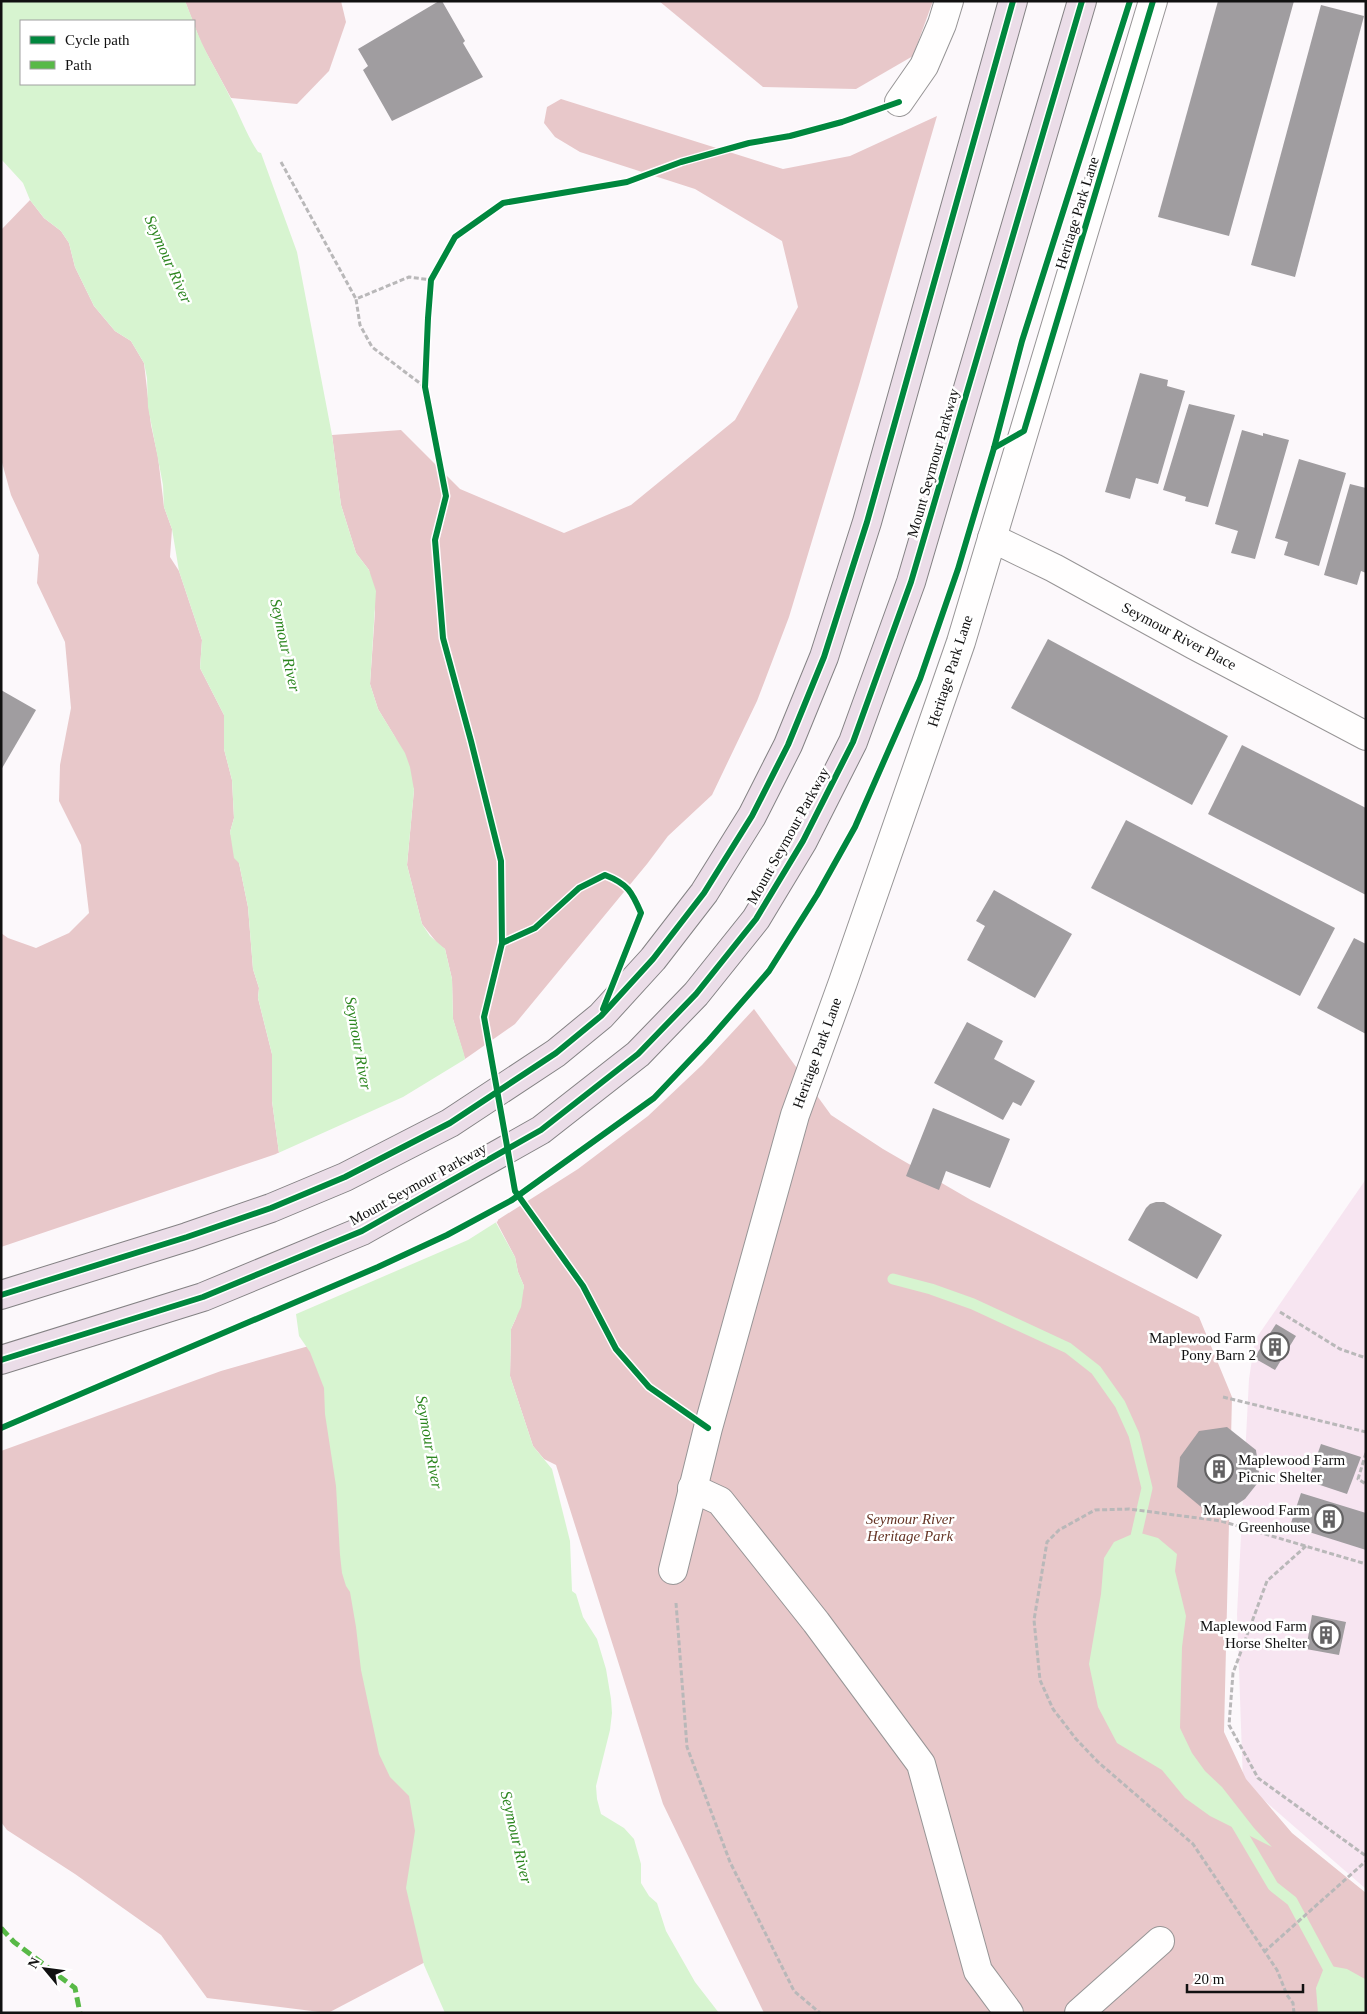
<svg xmlns="http://www.w3.org/2000/svg" width="1367" height="2014" font-family="'Times New Roman',serif">
<rect width="100%" height="100%" fill="#fcf8fb"/>
<path fill="#f7e5f1" d="M1366,1179V1889L1243,1782L1237,1614L1249,1379L1255,1340Z"/>
<g fill="#e8c8ca">
<path d="M185,1H341L346,22L329,71L297,104L231,98L201,43Z"/>
<path d="M659,1H933L913,56L856,89L763,87Z"/>
<path d="M561,99L783,169L850,156L937,116L859,385L789,617L757,701L712,795L668,836L647,864L515,1024L465,1059L453,1019L452,979L445,949L438,944L422,924L407,865L414,790L395,737L378,709L370,684L375,612L369,570L356,553L341,505L332,435L401,430L460,489L564,533L631,505L735,420L798,307L782,241L695,189L580,152L555,137L544,123L547,107Z"/>
<path d="M30,200L44,218L61,231L69,243L75,267L94,306L115,331L131,341L144,363L151,425L158,457L164,507L172,529L170,557L179,571L202,640L200,668L224,715V749L232,780L234,818L230,832L239,863L248,907L253,969L259,988L258,998L272,1054V1101L279,1153L1,1247V933L8,938L36,948L69,933L89,913L81,845L59,801L60,765L71,708L65,642L37,583L39,555L11,495L1,459V230Z"/>
<path d="M754,1009L831,1115L883,1149L971,1200L1199,1317L1232,1397L1224,1732L1246,1779L1292,1833L1366,1893V2013H764L663,1804L556,1465L544,1459L533,1446L510,1376L511,1329L516,1318L524,1286L518,1272L515,1257L496,1221L578,1169L648,1116L702,1065Z"/>
<path d="M323,1342L425,1812L433,1958L328,2013L207,1998L161,1935L75,1874L7,1830L1,1822V1451L221,1371Z"/>
</g>
<g fill="#d7f4d0">
<path d="M1,1H185L193,21H21V84H194V24C203,50 218,72 230,97C240,115 246,134 258,152L261,153L297,252L332,435L341,505L356,553L369,570L376,591L370,684L378,709L405,753L410,767L414,790L407,865L422,924L430,936L445,949L452,979L453,1019L464,1054L495,1221L515,1257L518,1272L524,1286L521,1307L511,1329L510,1376L533,1446L552,1469L570,1541L572,1591L576,1594L583,1617L597,1639L606,1669L611,1699L612,1713L610,1730L596,1786L597,1799L601,1814L624,1828L634,1839L641,1864V1883L649,1896L657,1903L666,1931L695,1982L719,2013H445L424,1965L406,1888L415,1831L409,1796L390,1777L379,1754L361,1670L356,1627L350,1592L346,1586L342,1573L340,1555L336,1486L325,1414L324,1388L310,1352L299,1336L296,1314L286,1274L279,1153L272,1101V1054L258,998L259,988L253,969L248,907L239,863L234,858L230,832L234,818L232,780L224,749V715L200,668L202,640L179,571L172,529L164,507L163,485L148,407L147,378L144,363L131,341L115,331L94,306L75,267L69,243L61,231L44,218L30,200L23,183L1,159Z"/>
<path d="M1137,1532L1158,1538L1177,1554L1175,1571L1186,1616L1182,1647L1180,1728L1192,1753L1205,1771L1222,1787L1254,1828L1272,1847L1210,1816L1185,1798L1162,1770L1117,1743L1098,1707L1089,1664L1101,1594L1104,1558L1114,1542Z"/>
<path d="M1325,1965L1347,1969L1365,1979L1366,2013H1318L1316,1988Z"/>
</g>
<path fill="#fcf8fb" d="M467,1058L498,1221L468,1240L294,1315L283,1274L276,1154L403,1097Z"/>
<g fill="none" stroke-linecap="round" stroke-linejoin="round">
<g stroke="#d7f4d0" stroke-width="11">
<path d="M893,1279L931,1289L973,1304L1068,1348L1096,1370L1120,1404L1134,1435L1147,1488L1134,1545"/>
<path d="M1234,1820L1273,1886L1292,1901L1334,1979"/>
</g>
</g>
<g fill="#a09da0">
<path d="M439,1H442L465,41L463,43L483,77L392,121L363,70L368,66L358,49Z"/>
<path d="M1218,1H1294L1229,236L1158,217Z"/>
<path d="M1321,5L1364,16L1295,277L1251,265Z"/>
<path d="M1140,373L1168,380L1167,386L1185,391L1158,484L1136,478L1130,499L1105,492Z"/>
<path d="M1189,404L1235,415L1208,507L1185,501L1186,497L1163,490Z"/>
<path d="M1242,430L1263,436V433L1289,440L1255,559L1231,553L1238,531L1215,524Z"/>
<path d="M1299,459L1346,473L1319,566L1284,555L1288,542L1275,538Z"/>
<path d="M1350,484L1366,488V573L1361,571L1357,585L1324,575Z"/>
<path d="M1048,639L1228,736L1192,805L1011,708Z"/>
<path d="M1,690L36,710L1,770Z"/>
<path d="M1242,745L1366,808V895L1208,814Z"/>
<path d="M1126,820L1335,928L1300,996L1091,888Z"/>
<path d="M994,890L1072,934L1035,998L967,960L985,926L976,921Z"/>
<path d="M1354,938L1366,944V1034L1317,1008Z"/>
<path d="M967,1022L1003,1041L994,1059L1035,1081L1021,1106L1013,1102L1003,1120L934,1083Z"/>
<path d="M933,1108L1010,1139L990,1188L946,1171L939,1190L906,1176Z"/>
<path d="M1156,1202H1164L1222,1235L1197,1279L1128,1240L1146,1208L1150,1204Z"/>
<path d="M1276,1324L1296,1336L1275,1370L1254,1358Z"/>
<path d="M1227,1427L1256,1450L1260,1480L1245,1499L1236,1505L1206,1511L1177,1487L1180,1457L1199,1431Z"/>
<path d="M1321,1444L1361,1457L1347,1494L1308,1481Z"/>
<path d="M1301,1493L1366,1513V1550L1290,1526Z"/>
<path d="M1312,1615L1346,1622L1339,1655L1306,1649Z"/>
</g>
<g fill="none" stroke-linecap="round" stroke-linejoin="round">
<defs>
<g id="minor">
<path d="M899,102L924,66L942,24L949,1"/>
<path d="M992,538L1054,568L1194,645L1366,736"/>
<path d="M692,1488L720,1501L816,1622L921,1764L978,1971L1009,2013"/>
<path d="M673,1570L708,1428L795,1115L843,982L961,642L1153,1"/>
<path d="M1079,2013L1160,1941"/>
</g>
<g id="major">
<path d="M1,1295L187,1237L271,1208L345,1177L450,1123L556,1053L601,1016L653,959L704,893L752,816L788,745L824,657L867,522L1013,1"/>
<path d="M1,1360L203,1297L362,1231L541,1130L638,1054L696,994L756,919L803,841L853,742L911,582L1082,1"/>
</g>
</defs>
<use href="#minor" stroke="#979596" stroke-width="30"/>
<use href="#major" stroke="#848284" stroke-width="30"/>
<g stroke="#b9b8b9" stroke-width="3" stroke-dasharray="5 2.5" stroke-linecap="butt">
<path d="M281,162L356,299"/>
<path d="M425,387L372,347L360,325L356,299L409,277L431,280"/>
<path d="M1280,1312L1340,1349L1366,1358"/>
<path d="M1223,1397L1366,1432"/>
<path d="M1366,1453L1358,1479L1366,1484"/>
<path d="M1306,1546L1267,1581L1233,1673L1229,1725L1258,1778L1366,1856"/>
<path d="M676,1603L687,1747L730,1862L794,1991L820,2013"/>
<path d="M1264,1952L1366,1861"/>
<path d="M1294,2013L1293,2003L1287,1995L1277,1970L1193,1844L1098,1762L1076,1739L1053,1709L1040,1680L1034,1620L1047,1542L1059,1530L1095,1510L1129,1509L1221,1521L1366,1564"/>
</g>
<use href="#minor" stroke="#fffefe" stroke-width="28"/>
<use href="#major" stroke="#ebdde8" stroke-width="28"/>
<path stroke="#58b947" stroke-width="5" stroke-dasharray="10 5" stroke-linecap="butt" d="M1,1928L14,1942L75,1988L80,2013"/>
<defs>
<g id="cycleway">
<path d="M994,448L1024,431L1153,1"/>
<path d="M502,943L535,928L579,888L605,875C628,884 632,892 641,913L603,1009"/>
<path d="M1,1295L187,1237L271,1208L345,1177L450,1123L556,1053L601,1016L653,959L704,893L752,816L788,745L824,657L867,522L1013,1"/>
<path d="M1,1360L203,1297L362,1231L541,1130L638,1054L696,994L756,919L803,841L853,742L911,582L1082,1"/>
<path d="M1,1428L378,1267L447,1235L512,1200L654,1098L709,1040L769,971L817,895L855,827L920,679L958,569L994,448L1022,341L1130,1"/>
<path d="M708,1428L649,1387L616,1349L583,1286L515,1191L484,1017L502,943L501,861L471,741L443,638L435,540L446,496L425,387L428,318L431,280L455,237L503,203L627,182L681,162L749,143L790,136L842,122L899,102"/>
</g>
</defs>
<use href="#cycleway" stroke="#fff" stroke-width="9"/>
<use href="#cycleway" stroke="#00873e" stroke-width="6"/>
</g>
<defs>
<symbol id="building-ring" viewBox="-11 -11 22 22"><circle r="9.5" fill="#fff" stroke="#636263" stroke-width="1.5"/><path d="M-4-6H4V6H1V3H-1V6H-4ZM-2.5-4.3h1.7v1.8h-1.7ZM.8-4.3h1.7v1.8H.8ZM-2.5-1h1.7V.8h-1.7ZM.8-1h1.7V.8H.8Z" fill="#636263"/></symbol>
</defs>
<g fill-rule="evenodd">
<use href="#building-ring" x="1259" y="1331" width="32" height="32"/>
<use href="#building-ring" x="1203" y="1453" width="32" height="32"/>
<use href="#building-ring" x="1313" y="1503" width="32" height="32"/>
<use href="#building-ring" x="1310" y="1619" width="32" height="32"/>
</g>
<g text-anchor="middle" stroke-width="5" stroke-linejoin="round" paint-order="stroke">
<g font-size="15" fill="#111" stroke="#fff">
<text transform="translate(1077 213) rotate(-73)" y="5">Heritage Park Lane</text>
<text transform="translate(933 463) rotate(-74)" y="5">Mount Seymour Parkway</text>
<text transform="translate(1179 636) rotate(28)" y="5">Seymour River Place</text>
<text transform="translate(950 671) rotate(-72)" y="5">Heritage Park Lane</text>
<text transform="translate(788 836) rotate(-61)" y="5">Mount Seymour Parkway</text>
<text transform="translate(817 1053) rotate(-70)" y="5">Heritage Park Lane</text>
<text transform="translate(418 1184) rotate(-29)" y="5">Mount Seymour Parkway</text>
</g>
<g font-size="15" fill="#111" stroke="#fff" text-anchor="end">
<text x="1256" y="1343">Maplewood Farm<tspan x="1256" dy="17">Pony Barn 2</tspan></text>
<text x="1238" y="1465" text-anchor="start">Maplewood Farm<tspan x="1238" dy="17">Picnic Shelter</tspan></text>
<text x="1310" y="1515">Maplewood Farm<tspan x="1310" dy="17">Greenhouse</tspan></text>
<text x="1307" y="1631">Maplewood Farm<tspan x="1307" dy="17">Horse Shelter</tspan></text>
</g>
<g font-size="15" font-style="italic" fill="#653425" stroke="#fff">
<text x="910" y="1524">Seymour River<tspan x="910" dy="17">Heritage Park</tspan></text>
</g>
<g font-size="16" font-style="italic" fill="#2c861f" stroke="#fff">
<text transform="translate(169 259) rotate(66)" y="6">Seymour River</text>
<text transform="translate(286 645) rotate(78)" y="6">Seymour River</text>
<text transform="translate(359 1043) rotate(80)" y="6">Seymour River</text>
<text transform="translate(430 1442) rotate(80)" y="6">Seymour River</text>
<text transform="translate(517 1837) rotate(77)" y="6">Seymour River</text>
</g>
</g>
<rect width="1367" height="2014" fill="none" stroke="#111111" stroke-width="5"/>
<rect x="20" y="20" width="175" height="65" fill="#ffffff" stroke="#a0a0a0"/>
<rect x="30" y="36" width="25" height="8" fill="#00873e" stroke="#a0a0a0"/>
<text x="65" y="45" font-size="15" fill="#111111">Cycle path</text>
<rect x="30" y="61" width="25" height="8" fill="#58b947" stroke="#a0a0a0"/>
<text x="65" y="70" font-size="15" fill="#111111">Path</text>
<g transform="translate(45 1969) rotate(299)" stroke="#ffffff" stroke-width="4" paint-order="stroke">
<path d="M0-4L9 19L0 12L-9 19Z" fill="#111111"/>
<text y="-8" font-size="14" font-weight="bold" text-anchor="middle" fill="#111111">N</text>
</g>
<path d="M1187 1984v8h116v-8" fill="none" stroke="#111111" stroke-width="2.5"/>
<text x="1194" y="1984" font-size="15" fill="#111111" stroke="#ffffff" stroke-width="4" paint-order="stroke">20 m</text>
</svg>
